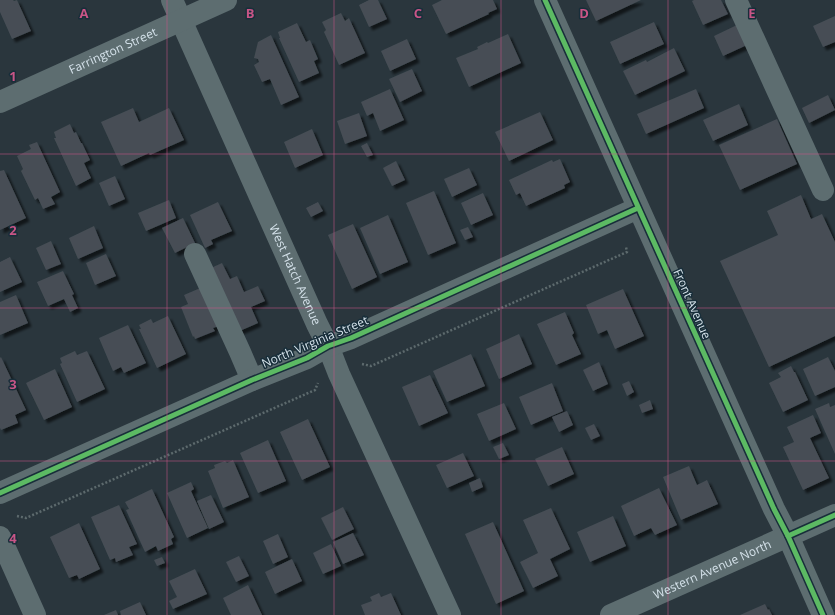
<svg xmlns="http://www.w3.org/2000/svg" width="835" height="615" font-family="'Open Sans',sans-serif">
<defs>
<filter id="shadow"><feDropShadow dx="3.5" dy="3.5" stdDeviation="1" flood-color="#0009"/></filter>
</defs>
<rect width="100%" height="100%" fill="#2a363d"/>
<g fill="#464e55" filter="url(#shadow)">
<path d="M0,0H13L14,1L17,0L31,31L12,39L0,12Z"/>
<path d="M369,0H378L387,19L369,27L359,5Z"/>
<path d="M442,0H493L497,9L488,13L489,14L446,34L432,5Z"/>
<path d="M586,0H641L596,21Z"/>
<path d="M694,0H721L728,14L703,25L692,1Z"/>
<path d="M341,13L345,21L349,18L365,53L339,65L324,32L326,30L322,22Z"/>
<path d="M835,16V42L823,47L813,26Z"/>
<path d="M654,22L664,44L620,64L610,42Z"/>
<path d="M297,23L306,42L310,40L318,59L314,61L319,73L299,82L279,38H280L278,32Z"/>
<path d="M737,25L747,45L723,56L714,36Z"/>
<path d="M508,34L521,63L469,87L456,58L478,49L477,47L487,42L488,43Z"/>
<path d="M271,35L299,97L281,105L270,79L262,82L254,65L259,62L258,59L254,58L258,42Z"/>
<path d="M407,39L416,59L390,71L381,51Z"/>
<path d="M674,48L685,71L635,95L623,71L646,60L647,62Z"/>
<path d="M412,69L422,91L400,102L389,79Z"/>
<path d="M390,89L404,120L380,131L373,113L367,116L361,102Z"/>
<path d="M696,89L704,108L646,134L637,114Z"/>
<path d="M828,95L835,110L809,123L802,108Z"/>
<path d="M739,104L748,125L713,141L703,120Z"/>
<path d="M133,108L139,122L169,108L184,140L150,155L149,153L121,166L101,122Z"/>
<path d="M540,112L553,140L509,161L495,132Z"/>
<path d="M359,113L367,136L345,144L337,121Z"/>
<path d="M777,119L797,164L740,190L719,145Z"/>
<path d="M70,124L74,133L76,132L81,143H82L90,160L84,163L91,178L76,186L54,138H56L54,132Z"/>
<path d="M312,129L323,155L295,168L284,142Z"/>
<path d="M37,142L60,192L51,197L55,204L43,209L38,198L35,200L21,171L23,169L17,156L31,149L29,145Z"/>
<path d="M367,143L373,155L367,157L361,146Z"/>
<path d="M560,159L570,182L564,185L565,188L526,206L520,193L516,195L509,180L552,160L553,162Z"/>
<path d="M396,161L405,180L392,186L383,168Z"/>
<path d="M469,168L477,185L452,197L444,179Z"/>
<path d="M4,170L26,218L0,230V171Z"/>
<path d="M115,176L125,199L109,206L99,183Z"/>
<path d="M434,191L456,243L428,255L406,203Z"/>
<path d="M483,193L493,215L471,225L461,203Z"/>
<path d="M801,195L811,219L822,214L835,242V336L769,367L720,261L778,235L767,211Z"/>
<path d="M169,200L176,218L146,231L138,213Z"/>
<path d="M218,202L232,231L211,240L213,244L205,248L190,215Z"/>
<path d="M318,202L323,211L311,217L306,208Z"/>
<path d="M388,215L408,262L380,274L360,228Z"/>
<path d="M183,218L195,243L175,253L162,228Z"/>
<path d="M353,224L377,277L352,289L328,235Z"/>
<path d="M94,226L103,248L78,259L69,238Z"/>
<path d="M468,227L473,237L465,240L460,230Z"/>
<path d="M51,241L61,264L46,270L36,248Z"/>
<path d="M106,254L116,276L95,285L86,263Z"/>
<path d="M10,257L22,282L0,292V262Z"/>
<path d="M222,263L230,279L237,276L244,292L258,286L265,301L251,307L258,323L235,333L211,268Z"/>
<path d="M63,271L74,294L72,295L78,308L70,312L64,299L48,306L37,282Z"/>
<path d="M205,286L222,325L213,328L215,331L195,339L194,336L193,337L181,307L188,304L184,295Z"/>
<path d="M623,289L644,336L615,349L607,330L598,334L586,305Z"/>
<path d="M16,295L28,323L0,335V302Z"/>
<path d="M565,312L574,333L572,335L581,354L556,365L537,324Z"/>
<path d="M168,316L186,354L157,368L139,329H141L139,325L151,319L153,323Z"/>
<path d="M128,325L146,363L124,373L121,367L113,371L99,338Z"/>
<path d="M519,334L532,364L499,379L486,349Z"/>
<path d="M75,351L77,355L87,351L105,389L77,402L60,364L62,363L60,358Z"/>
<path d="M471,354L485,386L447,402L433,371Z"/>
<path d="M1,357L26,410L15,415L18,423L1,430L0,428V358Z"/>
<path d="M828,357L835,371V387L815,396L803,369Z"/>
<path d="M599,362L608,384L593,391L583,370Z"/>
<path d="M791,366L794,372H795L808,400L783,412L769,383L781,377L778,373Z"/>
<path d="M55,369L72,407L44,420L26,383Z"/>
<path d="M430,375L448,413L419,426L402,387Z"/>
<path d="M629,381L634,392L627,396L622,384Z"/>
<path d="M552,383L563,411L531,425L519,397Z"/>
<path d="M650,400L653,409L642,413L639,405Z"/>
<path d="M504,403L516,429L489,441L477,414Z"/>
<path d="M829,403L830,407L835,405V454L815,409Z"/>
<path d="M567,411L573,425L559,432L552,417Z"/>
<path d="M813,415L821,433L810,438L829,478L803,490L783,447L794,442L787,427Z"/>
<path d="M308,419L330,467L302,480L280,432Z"/>
<path d="M594,424L600,436L591,440L585,428Z"/>
<path d="M268,440L286,481L258,493L240,453Z"/>
<path d="M503,443L509,455L499,459L493,447Z"/>
<path d="M562,447L574,474L548,486L535,459Z"/>
<path d="M463,453L474,476L447,488L436,465Z"/>
<path d="M233,460L249,497L223,508L208,471L215,468L214,465L225,461L227,463Z"/>
<path d="M689,466L697,485L707,480L718,504L681,520L663,477Z"/>
<path d="M480,478L483,487L472,492L469,483Z"/>
<path d="M191,482L194,489L191,491L208,528L187,538L167,493Z"/>
<path d="M659,488L677,525L655,535L651,528L634,536L621,506Z"/>
<path d="M152,489L174,537L171,539L173,544L158,551L156,546L145,552L126,510L129,509L125,502Z"/>
<path d="M211,495L224,522L209,529L197,501Z"/>
<path d="M119,505L137,544L129,547L133,555L116,562L115,558L110,560L91,517Z"/>
<path d="M343,507L354,529L332,540L321,518Z"/>
<path d="M551,508L570,549L550,559L558,576L533,588L520,562L538,553L523,520Z"/>
<path d="M613,516L626,546L590,562L577,532Z"/>
<path d="M493,522L524,591L496,604L465,534Z"/>
<path d="M79,523L100,569L79,579L77,575L69,578L50,537Z"/>
<path d="M353,533L364,555L343,564L333,542Z"/>
<path d="M278,534L288,557L273,564L263,541Z"/>
<path d="M331,544L341,566L323,574L313,553Z"/>
<path d="M239,556L249,576L236,582L226,562Z"/>
<path d="M162,557L165,563L157,566L154,560Z"/>
<path d="M292,559L302,581L275,594L265,572Z"/>
<path d="M195,569L207,594L173,609L169,601L177,597L169,581Z"/>
<path d="M248,585L262,615H231L223,598Z"/>
<path d="M379,593L381,597L391,593L401,615H365L361,605L372,601L370,597Z"/>
<path d="M140,602L146,615H121L120,611Z"/>
<path d="M765,604L768,610L769,609L772,615H740Z"/>
<path d="M116,610L118,615H104Z"/>
</g>
<g fill="none" stroke-linecap="round" stroke-linejoin="round">
<g stroke="#5d6a6d" stroke-width="2.5" stroke-dasharray="2 2" stroke-linecap="butt">
<path d="M362,364L371,366L627,252L626,247"/>
<path d="M17,516L26,518L315,390L318,383"/>
</g>
<g stroke="#5d6d70" stroke-width="22">
<path id="s1" d="M172,0L317,324L328,346L339,374L450,615"/>
<path d="M545,0L774,509L788,536L823,615"/>
<path d="M736,0L823,190"/>
<path id="s2" d="M0,102L226,0"/>
<path d="M195,254L240,352L252,380"/>
<path d="M0,493L252,380L307,358L328,346L351,338L638,208"/>
<path d="M0,537L35,615"/>
<path id="s3" d="M611,615L835,515"/>
</g>
<defs>
<g id="cycleway">
<path d="M545,0L774,509L788,536L823,615"/>
<path d="M0,493L252,380L307,358L328,346L351,338L638,208"/>
<path d="M788,536L835,515"/>
</g>
</defs>
<use href="#cycleway" stroke="#182e3a" stroke-width="8"/>
<use href="#cycleway" stroke="#5cba63" stroke-width="5"/>
</g>
<path fill="none" stroke="#c85586" stroke-width="1" stroke-opacity="0.55" d="M167,0V615M334,0V615M501,0V615M668,0V615M0,154H835M0,308H835M0,461H835"/>
<g text-anchor="middle" stroke-width="3" stroke-linejoin="round" paint-order="stroke">
<g font-size="12" fill="#d5e2ea" stroke="#182e3a">
<text dy="4" stroke="none"><textPath href="#s2" startOffset="124">Farrington Street</textPath></text>
<text dy="4" stroke="none"><textPath href="#s1" startOffset="301">West Hatch Avenue</textPath></text>
<text transform="translate(692 304) rotate(66)" y="4">Front Avenue</text>
<text transform="translate(315 342) rotate(-23)" y="4">North Virginia Street</text>
<text dy="4" stroke="none"><textPath href="#s3" startOffset="111">Western Avenue North</textPath></text>
</g>
</g>
<g font-size="13" text-anchor="middle" font-weight="bold" fill="#c85586" stroke="#182e3a" stroke-width="3" stroke-linejoin="round" paint-order="stroke">
<text x="84" y="18">A</text>
<text x="250" y="18">B</text>
<text x="418" y="18">C</text>
<text x="584" y="18">D</text>
<text x="752" y="18">E</text>
<text x="13" y="81">1</text>
<text x="13" y="235">2</text>
<text x="13" y="389">3</text>
<text x="13" y="543">4</text>
</g>
</svg>
